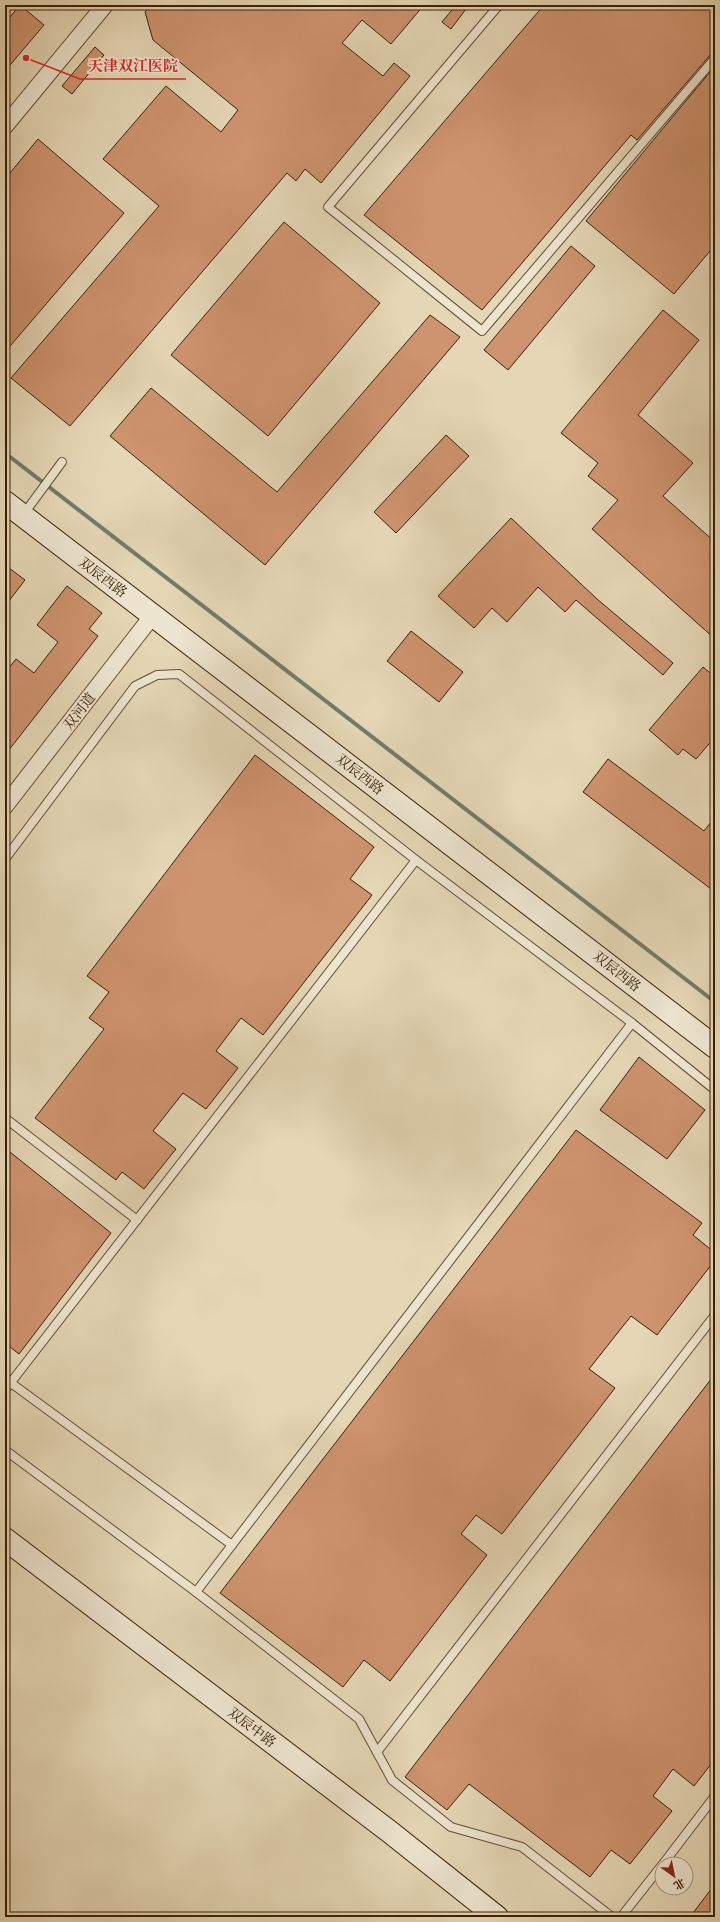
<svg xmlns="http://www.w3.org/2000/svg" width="720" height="1922" font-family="'IM FELL Double Pica','Noto Serif SC',serif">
<rect width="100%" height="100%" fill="#e5d7b6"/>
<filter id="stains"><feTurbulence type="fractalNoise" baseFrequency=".005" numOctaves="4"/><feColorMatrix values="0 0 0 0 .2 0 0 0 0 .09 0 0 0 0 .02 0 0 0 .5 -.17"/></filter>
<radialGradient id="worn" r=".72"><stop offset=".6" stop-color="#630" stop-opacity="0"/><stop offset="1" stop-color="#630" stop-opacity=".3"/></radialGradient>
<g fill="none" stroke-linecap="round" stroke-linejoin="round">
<path stroke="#717c6b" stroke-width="4" d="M5,453L715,1002"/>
</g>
<g fill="#ce936f" stroke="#3a2005">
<path d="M20,5L44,25L5,71V23Z"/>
<path d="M151,5H424L391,44L362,20L342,43L383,76L394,63L410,76L321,183L305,169L296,181L287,173L70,426L11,378L159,206L103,159L166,86L221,132L238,110L153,40L145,12Z"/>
<path d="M456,5H469L451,29L442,22Z"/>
<path d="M544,5H715V53L711,54L637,140L631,135L482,310L364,215Z"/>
<path d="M95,47L104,55L72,94L62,86Z"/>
<path d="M715,66V245L674,294L586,221Z"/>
<path d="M38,139L124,213L5,352V179Z"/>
<path d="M284,222L380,303L268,436L171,355Z"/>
<path d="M571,246L595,266L508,370L484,350Z"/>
<path d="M663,310L699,340L638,415L693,463L663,496L715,542V639L592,529L618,500L588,476L598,463L561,433Z"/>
<path d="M430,315L460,337L265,565L110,436L151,388L277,492Z"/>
<path d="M446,435L469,456L396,533L374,512Z"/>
<path d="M511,518L597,599L673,663L663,675L576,600L565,612L538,587L507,622L492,608L474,628L438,596Z"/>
<path d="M5,565L25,580L5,606Z"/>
<path d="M67,586L102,613L89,629L98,636L5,755V673L16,659L34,673L58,642L37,625Z"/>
<path d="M411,631L463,672L439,702L387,661Z"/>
<path d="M703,667L715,677V737L696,759L683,749L678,755L649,730Z"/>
<path d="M255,755L374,847L350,879L372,895L263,1035L241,1018L216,1051L238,1068L206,1109L183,1093L153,1131L176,1149L144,1189L122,1172L116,1180L35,1118L104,1029L89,1018L109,992L87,976Z"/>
<path d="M608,759L704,831L715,817V892L583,792Z"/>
<path d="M639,1057L705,1110L667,1159L600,1110Z"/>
<path d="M576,1130L702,1223L693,1235L715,1253V1260L657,1335L631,1316L589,1369L615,1388L502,1534L476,1515L461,1534L487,1555L390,1681L364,1660L343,1687L220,1593Z"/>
<path d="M5,1148L111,1233L19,1354L5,1343Z"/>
<path d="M715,1374V1759L694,1786L673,1769L653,1796L672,1811L630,1864L611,1850L590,1877L469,1784L447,1810L405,1777Z"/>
<path d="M715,1884V1917H690Z"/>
</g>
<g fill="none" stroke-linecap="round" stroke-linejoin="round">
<defs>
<g id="lane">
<path d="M499,5L328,207L482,331L715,58"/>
<path d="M23,515L62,462"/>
<path d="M5,859L135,686L157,675L179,674L416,860L5,1390"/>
<path d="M416,860L632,1023L715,1090"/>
<path d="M5,1118L137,1220"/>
<path d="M11,1383L232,1545"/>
<path d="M5,1450L196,1592L359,1719L392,1780L451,1827L522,1847L612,1917"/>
<path d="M196,1592L632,1023"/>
<path d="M377,1752L715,1315"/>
<path d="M663,1864L715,1796"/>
<path d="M621,1917L662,1865"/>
</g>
<g id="street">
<path d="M5,126L105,5"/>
<path d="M5,806L153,615"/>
</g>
<g id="secondary">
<path d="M5,502L715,1047"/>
<path d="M5,1539L390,1832L497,1917"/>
</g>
</defs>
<use href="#lane" stroke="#654e31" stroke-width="10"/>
<use href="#street" stroke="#654e31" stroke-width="18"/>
<use href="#secondary" stroke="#3a2005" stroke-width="24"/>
<use href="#lane" stroke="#eee5d0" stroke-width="8"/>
<use href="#street" stroke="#eee5d0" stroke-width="16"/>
<use href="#secondary" stroke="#eee5d0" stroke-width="22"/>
</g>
<g text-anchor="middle" stroke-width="3.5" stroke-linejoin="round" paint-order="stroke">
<g font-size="14" fill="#3a2005" stroke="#eee5d0">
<text transform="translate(103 577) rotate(37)" y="5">双辰西路</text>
<text transform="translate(79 711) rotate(-52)" y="5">双河道</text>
<text transform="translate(360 774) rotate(38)" y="5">双辰西路</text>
<text transform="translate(617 971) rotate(38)" y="5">双辰西路</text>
<text transform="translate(252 1727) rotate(37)" y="5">双辰中路</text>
</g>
</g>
<path fill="none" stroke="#d62828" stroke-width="1.5" d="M26 58L80 79H186"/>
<circle fill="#d62828" stroke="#eee5d0" stroke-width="1.5" cx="26" cy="58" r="4"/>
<g font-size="15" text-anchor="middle" font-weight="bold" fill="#d62828" stroke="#eee5d0" stroke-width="3.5" stroke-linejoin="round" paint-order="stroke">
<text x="133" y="71">天津双江医院</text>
</g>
<rect width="720" height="1922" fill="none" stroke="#e5d7b6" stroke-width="20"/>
<rect x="6" y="6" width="708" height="1910" fill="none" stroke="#3a2005" stroke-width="2"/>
<rect x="10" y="10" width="700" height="1902" fill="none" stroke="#3a2005"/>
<g transform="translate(674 1876) rotate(147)"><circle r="19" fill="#eee5d0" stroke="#a6967f"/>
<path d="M0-3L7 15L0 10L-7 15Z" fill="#8f2418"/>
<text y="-6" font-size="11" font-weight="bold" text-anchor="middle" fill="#3a2005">北</text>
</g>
<rect width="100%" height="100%" filter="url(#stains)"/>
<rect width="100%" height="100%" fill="url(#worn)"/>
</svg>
